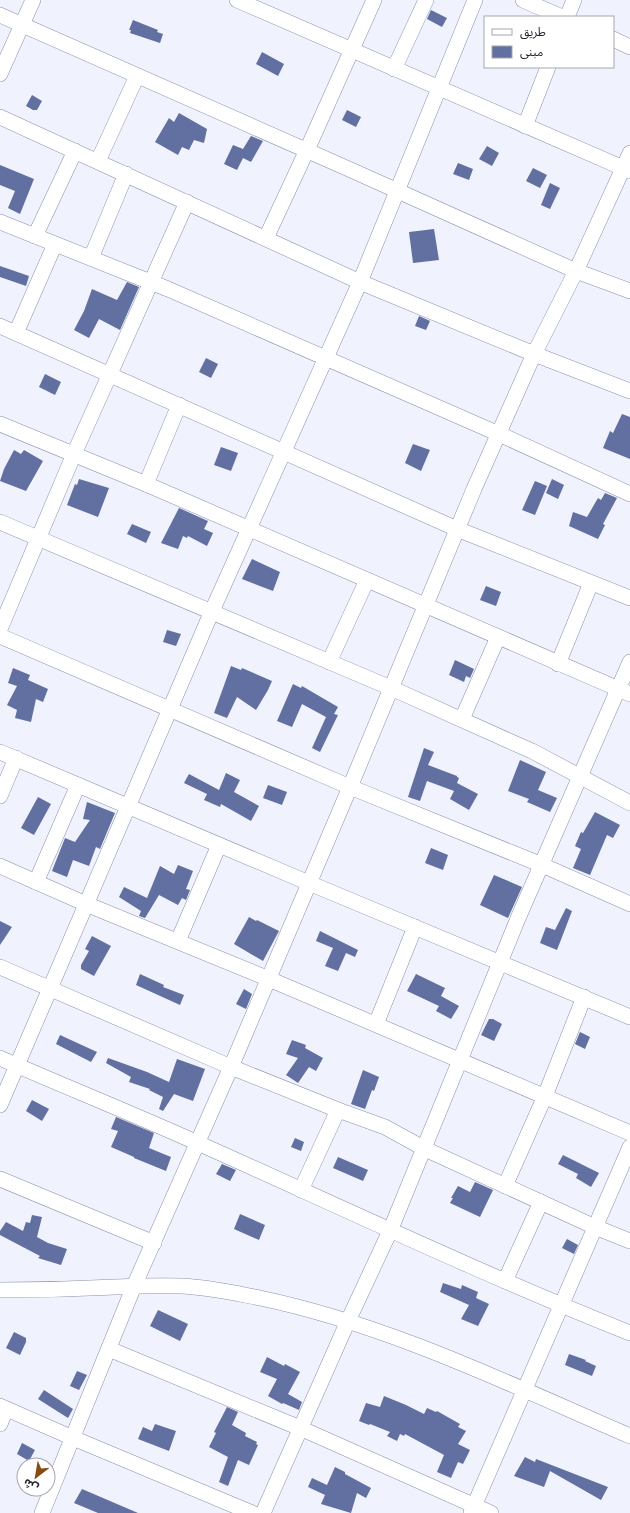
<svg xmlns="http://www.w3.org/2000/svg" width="630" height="1513" font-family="Commissioner,'Noto Sans Arabic',sans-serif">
<rect width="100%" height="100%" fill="#f0f3fe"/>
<g fill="#616fa1">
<path d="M431,10L447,18L442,27L427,19Z"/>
<path d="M133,20L158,30L157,32L163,34L160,43L130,33L131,30H129Z"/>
<path d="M262,52L284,64L278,76L256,64Z"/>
<path d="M32,95L42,101L37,110H33L26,106Z"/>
<path d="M347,110L361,117L356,127L342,120Z"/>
<path d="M179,113L207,129L204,143L194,140L189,150L182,147L178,155L155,142L169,118L174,122Z"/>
<path d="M251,136L263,141L251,162L243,158L237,170L224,164L233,145L243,149Z"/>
<path d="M487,146L499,153L492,166L479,159Z"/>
<path d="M458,163L473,169L469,180L453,174Z"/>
<path d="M0,165L34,179L20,214L8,208L15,191L0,185Z"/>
<path d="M533,168L547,175L540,188L526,181Z"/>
<path d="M550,183L560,188L550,209L541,205Z"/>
<path d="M434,229L439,260L413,263L409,232Z"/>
<path d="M0,266L29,276L26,286L0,277Z"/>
<path d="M127,282L139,287L120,330L99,319L89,338L74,330L84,311L92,289L117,300Z"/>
<path d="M419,316L430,321L426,330L415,326Z"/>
<path d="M206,358L218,364L211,378L199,372Z"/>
<path d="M45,374L61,382L55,395L39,387Z"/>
<path d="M622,414L630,417V459L603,448L610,431L613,433Z"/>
<path d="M413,444L430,450L421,471L405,463Z"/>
<path d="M221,447L238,453L231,471L214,465Z"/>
<path d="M14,450L21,454L24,450L43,461L26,491L0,481L4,469Z"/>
<path d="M79,479L109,488L98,517L67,505L75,484L77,485Z"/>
<path d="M552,479L564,485L558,499L546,493Z"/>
<path d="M535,481L547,486L535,515L522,510Z"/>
<path d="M605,493L617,498L603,524L605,525L598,539L569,526L573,512L587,517L598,498L601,500Z"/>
<path d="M179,508L208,521L204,529L213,533L207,546L188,536L187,538L183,536L178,549L161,543Z"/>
<path d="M132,524L151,532L146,543L127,534Z"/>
<path d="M252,559L280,572L273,591L242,579Z"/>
<path d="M486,586L501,592L496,606L480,600Z"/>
<path d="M167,630L181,634L176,646L163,642Z"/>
<path d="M455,660L474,669L470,678L466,676L464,682L449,675Z"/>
<path d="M231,666L241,670L242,668L272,681L268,690L256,710L237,697L227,718L214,713Z"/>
<path d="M13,668L30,675L28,680L48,689L43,702L36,699L31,722L15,718L17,710L7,705L17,686L8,683Z"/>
<path d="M293,684L301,688L302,686L338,707L334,714L338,715L320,752L312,748L326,717L302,704L292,727L277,721Z"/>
<path d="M424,748L434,752L428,765L457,776V777L459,778L457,783L478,794L469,810L450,799L454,791L427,781L420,801L408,797Z"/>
<path d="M520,760L546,772L538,790L557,798L550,812L527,802L529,799L508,791Z"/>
<path d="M226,773L240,780L234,792L259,806L251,821L221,804L220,807L204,800L207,794L184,783L189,774L219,790Z"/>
<path d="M268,785L287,792L282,805L263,798Z"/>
<path d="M38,797L51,804L34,835L21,828Z"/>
<path d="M87,802L115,813L100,849L96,847L89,866L73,860L67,877L52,871L65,838L75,842L90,820L83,819Z"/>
<path d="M595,812L620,825L613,838L607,835L590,875L573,868L581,849L575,846L581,832L583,833Z"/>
<path d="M431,848L448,855L443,870L425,863Z"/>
<path d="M178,865L193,871L186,889L190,890L186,900L182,898L178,905L159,895L145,918L139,916L141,911L119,897L124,887L147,898L160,866L174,874Z"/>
<path d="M494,875L522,887L508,918L480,905Z"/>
<path d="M566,908L572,911L557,950L540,943L546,927L555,930Z"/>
<path d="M249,917L256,921L257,920L279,931L263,961L234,944Z"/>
<path d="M0,921L12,927L0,945Z"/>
<path d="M320,931L358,950L355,957L346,953L338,971L325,966L333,948L316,941Z"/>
<path d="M92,936L111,946L94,976L81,969V965L89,951L85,949Z"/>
<path d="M140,974L164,985L163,987L184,995L180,1005L136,985Z"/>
<path d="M416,974L445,988L441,996L459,1006L451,1019L436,1011L439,1006L407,991Z"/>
<path d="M244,989L252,994L246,1009L236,1004Z"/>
<path d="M489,1019H493L502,1024L494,1041L481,1035Z"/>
<path d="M580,1032L590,1037L585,1049L575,1044Z"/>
<path d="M60,1035L97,1052L91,1062L56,1044Z"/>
<path d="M292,1040L306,1045L305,1048L323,1058L316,1071L309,1067L298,1083L286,1075L298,1058L286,1054Z"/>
<path d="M108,1058L147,1072L169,1082L177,1059L205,1069L193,1101L174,1094L163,1111L159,1109L163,1097L149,1090L150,1089L129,1082L131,1077L106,1063Z"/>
<path d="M363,1070L379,1077L374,1091L372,1090L365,1109L351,1104Z"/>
<path d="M32,1100L49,1109L42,1121L26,1111Z"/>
<path d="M116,1117L154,1133L149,1148L171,1157L166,1171L134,1158V1157L111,1147L118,1131L111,1129Z"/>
<path d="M295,1138L304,1142L301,1151L291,1147Z"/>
<path d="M563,1155L599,1173L591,1187L576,1178L578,1174L558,1164Z"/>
<path d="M338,1157L368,1170L363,1181L333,1168Z"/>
<path d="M222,1164L236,1170L230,1181L216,1174Z"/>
<path d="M475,1182L493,1190L480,1217L450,1203L453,1198H451L458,1186L470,1192Z"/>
<path d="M240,1214L265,1225L259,1240L234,1229Z"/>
<path d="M32,1215L42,1217L37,1237L48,1243L67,1249L61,1265L38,1258L40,1256L0,1235V1231L6,1222L23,1231L26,1222L30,1223Z"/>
<path d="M567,1239L578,1245L574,1254L562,1248Z"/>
<path d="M443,1283L461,1289L462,1285L478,1292L476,1298L489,1304L478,1326L461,1319L469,1305L440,1292Z"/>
<path d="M158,1310L188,1324L180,1341L150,1326Z"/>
<path d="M14,1332L26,1338V1342L20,1355L6,1348Z"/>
<path d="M569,1354L586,1360L585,1361L596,1366L592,1376L565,1365Z"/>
<path d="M267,1357L284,1366L285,1364L300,1372L288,1394L302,1402L299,1410L283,1403L282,1404L268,1396L277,1379L260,1372Z"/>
<path d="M77,1371L87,1375L79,1390L70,1386Z"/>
<path d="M44,1390L73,1409L68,1418L38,1399Z"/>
<path d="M384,1396L406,1405L424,1414L427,1408L436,1412L437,1411L460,1424L458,1427L466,1431L458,1444L470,1450L463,1464L458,1462L451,1478L437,1472L444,1455L405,1434L404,1436L400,1434L397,1441L387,1436L390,1432L370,1424L369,1425L359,1421L366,1403L380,1407Z"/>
<path d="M227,1407L238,1412L232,1425L246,1433L245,1436L257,1442L256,1444L258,1445L249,1465L238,1460L228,1486L219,1482L228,1457L209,1447L216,1433L214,1432Z"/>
<path d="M155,1424L176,1431L169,1451L138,1439L143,1427L152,1431Z"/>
<path d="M22,1443L35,1450L29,1461L17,1454Z"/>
<path d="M525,1457L535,1462L536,1459L608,1487L601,1500L550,1471L544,1487L514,1476Z"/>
<path d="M335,1467L345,1472V1474L371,1488L366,1498L357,1493L351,1513L321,1504L325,1495L308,1487L312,1478L327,1485Z"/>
<path d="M82,1489L138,1513H98L74,1503Z"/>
</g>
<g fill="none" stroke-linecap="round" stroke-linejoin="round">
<defs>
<g id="street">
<path d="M237,0L630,171"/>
<path d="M523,0L562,17"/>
<path d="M0,15L351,170L576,271L630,291"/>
<path d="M567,17L574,0"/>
<path d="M613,39L630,47"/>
<path d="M394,69L426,0"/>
<path d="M0,74L33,0"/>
<path d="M0,117L360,282L534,354L630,391"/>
<path d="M525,126L548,67"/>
<path d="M98,161L137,76"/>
<path d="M0,222L168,289L499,434L630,494"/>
<path d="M35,236L75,151"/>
<path d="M266,238L307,150L374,0"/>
<path d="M91,258L126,174"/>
<path d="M0,326L457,529L630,598"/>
<path d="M16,333L55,244"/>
<path d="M0,424L146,484L630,694"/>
<path d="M146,484L179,405"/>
<path d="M0,522L391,688L507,740L532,751L630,803"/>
<path d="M0,629L74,454L187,202"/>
<path d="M0,636L350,787L542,865L630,904"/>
<path d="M329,662L367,580"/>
<path d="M558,664L591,583"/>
<path d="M462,719L498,637"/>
<path d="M0,752L309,883L630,1017"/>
<path d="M0,796L16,758"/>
<path d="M0,866L86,904L269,979L630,1133"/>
<path d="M36,882L78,785"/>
<path d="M178,941L219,845"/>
<path d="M0,967L231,1067L338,1110L385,1127L425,1149L595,1227L630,1241"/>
<path d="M376,1024L415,927"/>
<path d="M0,1058C66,1087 134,1114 200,1144C343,1208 484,1275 630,1333"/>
<path d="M0,1105L212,611L360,282L475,0"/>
<path d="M0,1179L154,1243"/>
<path d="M505,1186L545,1096L584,997"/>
<path d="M301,1190L338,1110"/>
<path d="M505,1281L541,1202"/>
<path d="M0,1290C39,1290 77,1289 115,1287C137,1286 160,1285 181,1286C208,1287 234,1293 260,1298C389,1325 509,1384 630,1436"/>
<path d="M109,1349L300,1428L491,1513"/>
<path d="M0,1406L73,1438L252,1513"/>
<path d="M0,1424L6,1409"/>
<path d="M42,1513L134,1286L231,1067L350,787L474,489L534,354L576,271L630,153"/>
<path d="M263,1513L348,1321L390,1231L519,916L630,662"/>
<path d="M471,1513L630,1147"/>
</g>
</defs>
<use href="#street" stroke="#8a91aa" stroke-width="16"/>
<use href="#street" stroke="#fff" stroke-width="15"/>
</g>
<rect x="484" y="16" width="130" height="52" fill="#ffffff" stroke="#a6a7ab"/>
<rect x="492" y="29" width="20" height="6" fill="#ffffff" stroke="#a6a7ab"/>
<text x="520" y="36" font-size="12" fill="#21242e">طريق</text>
<rect x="492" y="46" width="20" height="12" fill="#616fa1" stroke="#a6a7ab"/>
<text x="520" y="56" font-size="12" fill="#21242e">مبنى</text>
<g transform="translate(36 1477) rotate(211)"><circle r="19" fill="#ffffff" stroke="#a6a7ab"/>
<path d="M0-3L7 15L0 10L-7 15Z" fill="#8a4b10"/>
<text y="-6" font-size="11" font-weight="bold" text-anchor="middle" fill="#21242e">ش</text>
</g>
</svg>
